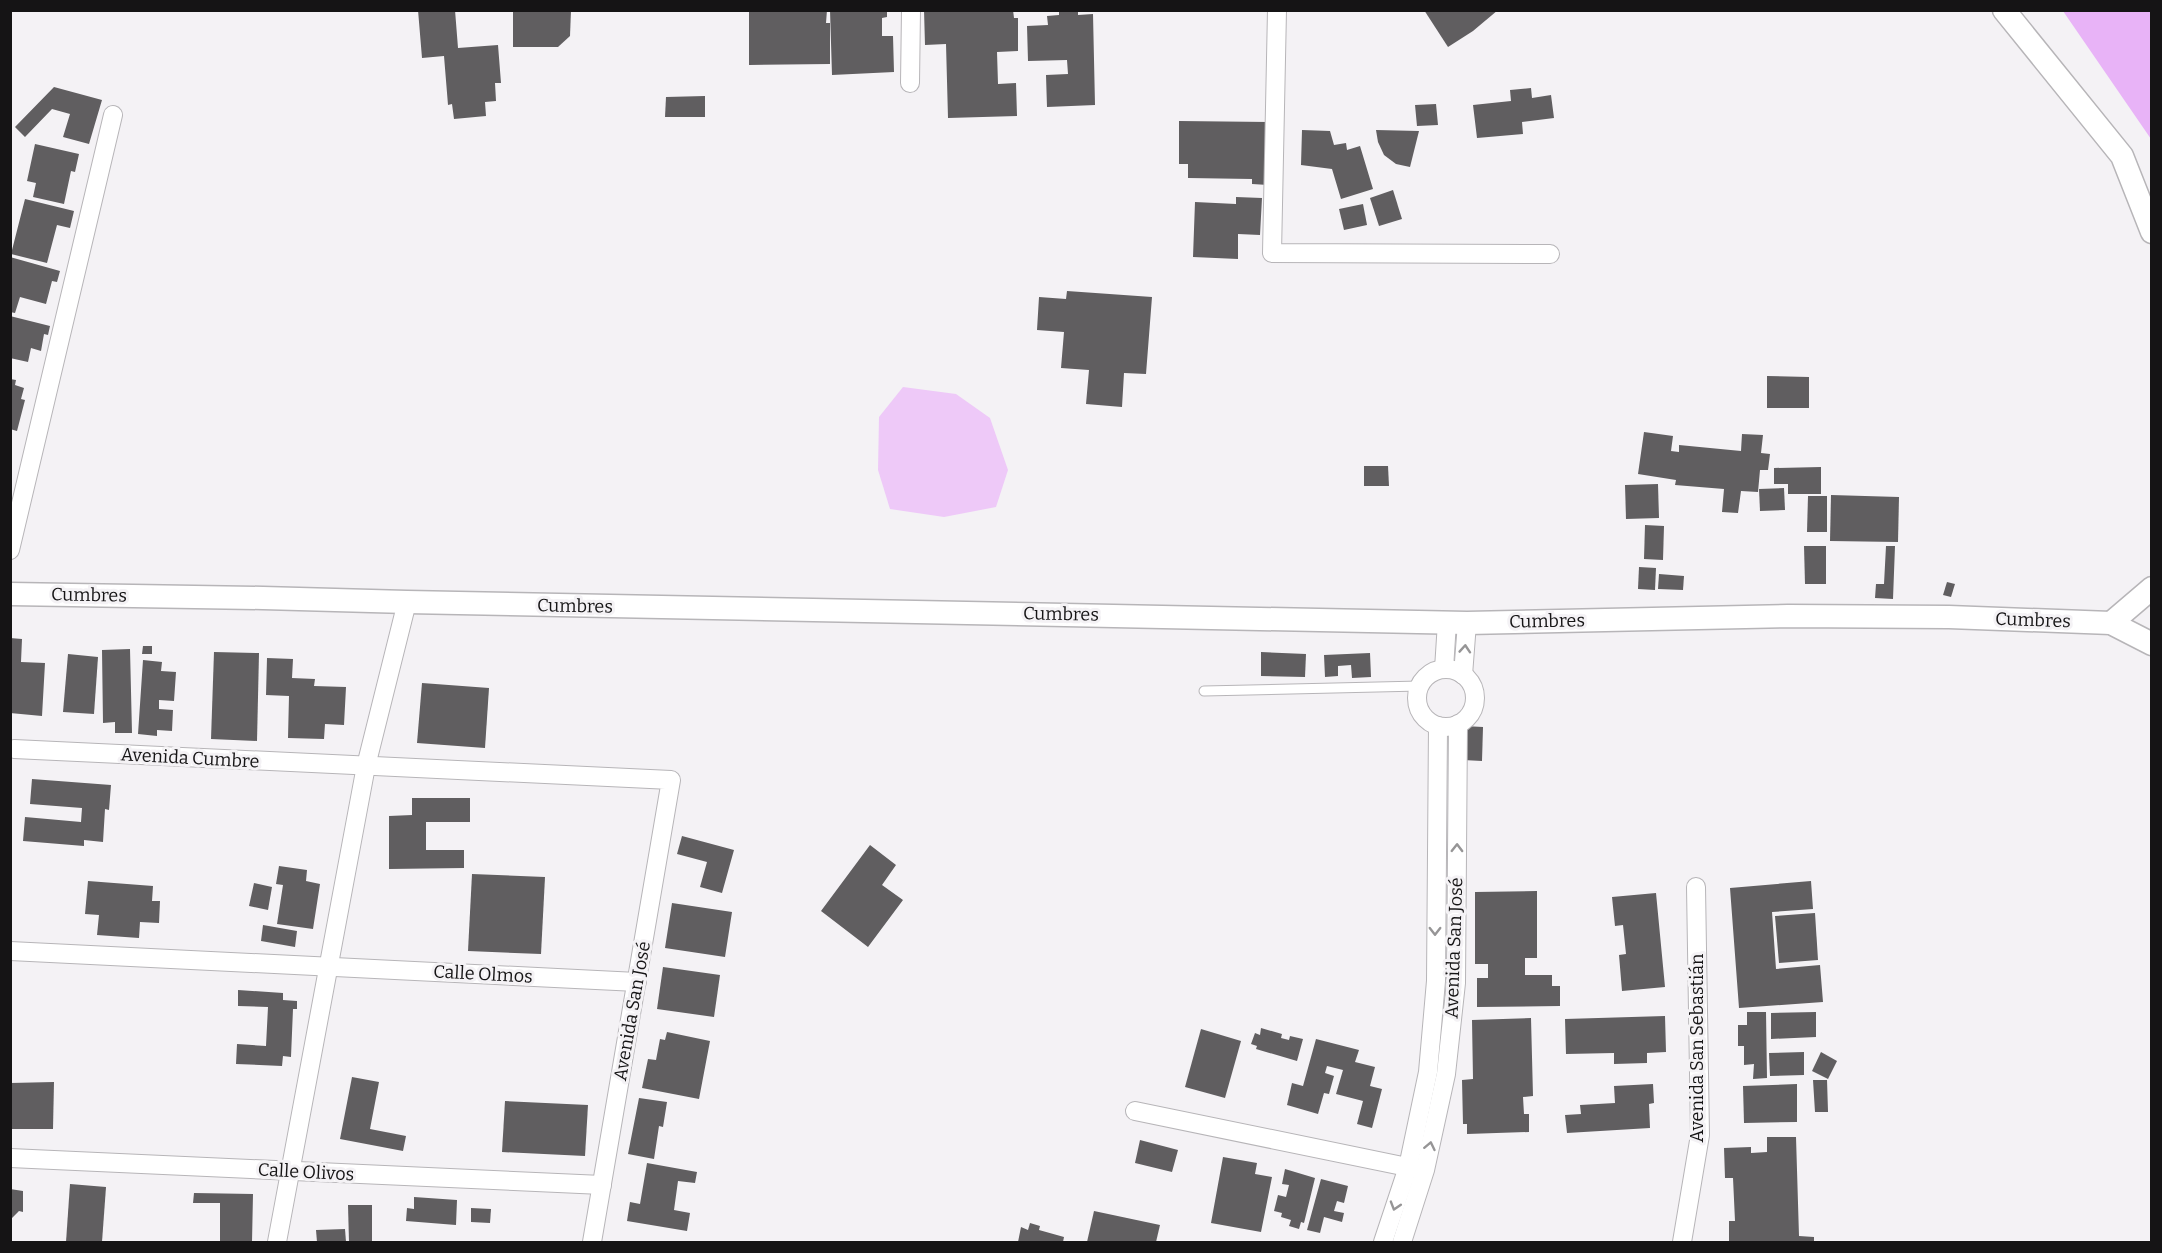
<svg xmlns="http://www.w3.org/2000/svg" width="2162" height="1253" font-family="Bitter,serif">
<rect width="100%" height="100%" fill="#f4f2f5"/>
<path fill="#e8b3f7" d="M2063,11H2151V139Z"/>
<path fill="#eec9f8" d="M903,387L956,394L990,418L1008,470L996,507L944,517L890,509L878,470L879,417Z"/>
<g fill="#605e60">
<path d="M418,10H455L458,48L498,45L501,83H495L496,101L485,102L486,116L454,119L452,104L448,105L444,56L422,58Z"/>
<path d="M513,10H571L570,36L558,47H513Z"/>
<path d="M827,10L826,23H830V64L749,65V11Z"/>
<path d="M830,10H887V17L882,18V36H893L894,72L832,75Z"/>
<path d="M924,10H1013L1014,18H1018V51L997,52L998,84L1016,83L1017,116L948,118L946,44L925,45Z"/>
<path d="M1059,10H1078V15L1093,14L1095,105L1047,107L1046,75L1068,74L1067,60L1028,61L1027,26L1048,25L1047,16L1059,15Z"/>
<path d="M1424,10H1498L1473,31L1448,47Z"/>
<path d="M54,87L102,100L89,144L63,137L70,114L52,109L25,137L15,127Z"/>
<path d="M1531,88L1532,98L1551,95L1554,118L1522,122L1523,134L1477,138L1473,105L1511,101L1510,90Z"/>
<path d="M705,96V117H665L666,97Z"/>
<path d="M1436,104L1438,125L1417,126L1415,105Z"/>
<path d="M1179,121L1269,122L1268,185L1252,184V179L1188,178V164H1179Z"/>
<path d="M1302,130L1330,131L1334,145L1346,143L1347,150L1360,146L1373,189L1341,199L1332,169L1301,165Z"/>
<path d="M1376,130L1419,131L1410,167L1396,164L1384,155L1378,142Z"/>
<path d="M35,144L79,154L75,172L71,171L64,204L33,197L36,183L27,181Z"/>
<path d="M1393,190L1402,219L1379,226L1370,198Z"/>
<path d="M1236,197L1262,198L1260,235L1238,234V259L1193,257L1195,202L1236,204Z"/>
<path d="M25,199L74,211L70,228L57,225L47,263L11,254Z"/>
<path d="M1363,204L1367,225L1344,230L1339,209Z"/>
<path d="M10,257L60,271L57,282L52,281L46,304L20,297L15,313L10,312Z"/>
<path d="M1067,291L1152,297L1146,374L1124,373L1122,407L1086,404L1089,370L1061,368L1064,332L1037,330L1039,297L1066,299Z"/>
<path d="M10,316L50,326L48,335L44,334L41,351L31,348L28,362L10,358Z"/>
<path d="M1767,376L1809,377V408H1767Z"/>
<path d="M10,379L16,380L15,385L24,388L21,399L25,400L17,431L10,429Z"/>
<path d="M1644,432L1673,436L1671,451L1679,452V445L1741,451L1742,434L1763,435L1761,453L1770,454L1768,470H1760L1758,492L1741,491L1738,513L1722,512L1724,489L1675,485L1676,480L1638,474Z"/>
<path d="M1364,466H1388L1389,486H1364Z"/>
<path d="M1821,467V494H1788V484H1774V468Z"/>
<path d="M1658,484L1659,518L1626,519L1625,485Z"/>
<path d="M1784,488L1785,510L1760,511L1759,489Z"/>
<path d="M1831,495L1899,497L1898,542L1830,541Z"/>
<path d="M1808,496H1827V532H1807Z"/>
<path d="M1645,525L1664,526L1663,560L1644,559Z"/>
<path d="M1804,546H1826V584H1805Z"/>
<path d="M1886,546H1895L1893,599L1875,598L1876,584H1884Z"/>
<path d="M1639,567L1656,568L1655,590L1638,589Z"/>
<path d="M1659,574L1684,576L1683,590L1658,589Z"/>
<path d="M1947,582L1955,584L1951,597L1943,595Z"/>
<path d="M10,638L22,639L21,662L45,663L42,716L10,713Z"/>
<path d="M143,646H152V654H142Z"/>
<path d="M130,649L132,733H115V722L103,723L102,650Z"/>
<path d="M214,652L259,653L257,741L211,739Z"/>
<path d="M1261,652L1306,654L1305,677L1261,676Z"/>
<path d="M1370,653L1371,677L1352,678L1351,665L1338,666V676L1325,677L1324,655Z"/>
<path d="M68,654L98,657L94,714L63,712Z"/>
<path d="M267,658L293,659L292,678L315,679L314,686L346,687L344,725L325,724L324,739L288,738L289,696L266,695Z"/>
<path d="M143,660L162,662L161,671L176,672L174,701L159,700V709L173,710L172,731L157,730V736L138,734Z"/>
<path d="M422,683L489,688L485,748L417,743Z"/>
<path d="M1464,726L1483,727L1482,761L1463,760Z"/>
<path d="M32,779L111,785L109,810L105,809L103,842L84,840V846L23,841L25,817L81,822L82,808L30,804Z"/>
<path d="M412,798H470V822H426V850H464V868L389,869V816L412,815Z"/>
<path d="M682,836L734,850L722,893L700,887L707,862L677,854Z"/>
<path d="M870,845L896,865L882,885L903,900L868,947L821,911Z"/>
<path d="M279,866L307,870L306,881L320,884L313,929L277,924L283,885L276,884Z"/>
<path d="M472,874L545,877L541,954L468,951Z"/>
<path d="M88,881L153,886L152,901H160L159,923L140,922L139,938L97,935L99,915L85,914Z"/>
<path d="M1811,881L1813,909L1772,912L1776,969L1820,965L1823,1002L1739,1008L1730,888Z"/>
<path d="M254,883L272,887L268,910L249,906Z"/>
<path d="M1537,891V958H1525V975H1552V986H1560V1006L1477,1007V978H1488V964H1475V892Z"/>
<path d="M1656,893L1665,987L1622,991L1619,955L1626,954L1623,925L1615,926L1612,897Z"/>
<path d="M672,903L732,912L725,957L665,948Z"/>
<path d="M1815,913L1818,960L1779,963L1775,916Z"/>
<path d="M263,925L297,931L295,947L261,941Z"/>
<path d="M663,967L720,975L714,1017L657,1009Z"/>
<path d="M238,990L283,993V1000L297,1001V1009H293L291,1057L283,1056L282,1066L236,1064L237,1044L266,1046L268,1007L238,1006Z"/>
<path d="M1747,1012H1766L1767,1078L1753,1079L1754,1064L1744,1065V1046H1738V1025H1747Z"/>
<path d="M1816,1012V1037L1771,1039V1013Z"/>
<path d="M1665,1016L1666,1052L1647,1053V1063L1614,1064V1053L1566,1054L1565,1019Z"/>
<path d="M1531,1018L1533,1096L1523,1097L1524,1114H1529V1132L1467,1134V1124H1463L1462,1080L1473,1079L1472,1020Z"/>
<path d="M1261,1028L1282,1034L1281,1038L1289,1040L1290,1036L1303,1039L1297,1061L1256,1049L1257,1046L1251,1044L1255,1033L1260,1035Z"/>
<path d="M1201,1029L1241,1041L1225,1098L1185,1087Z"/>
<path d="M667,1032L710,1041L699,1099L642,1088L648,1059L656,1060L660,1039L665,1040Z"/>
<path d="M1316,1039L1359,1050L1355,1062L1375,1067L1370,1086L1382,1089L1372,1128L1357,1124L1363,1101L1336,1094L1343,1070L1327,1066L1325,1073L1334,1076L1329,1094L1324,1093L1318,1114L1287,1105L1292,1083L1303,1086Z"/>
<path d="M1804,1052V1075L1770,1076L1769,1053Z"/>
<path d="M1821,1052L1837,1061L1828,1079L1812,1071Z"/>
<path d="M352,1077L379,1082L370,1129L406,1136L403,1151L340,1139Z"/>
<path d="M1813,1080H1827L1828,1112H1815Z"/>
<path d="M54,1082L53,1129H10V1083Z"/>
<path d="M1653,1084L1654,1103L1649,1104L1650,1128L1567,1133L1565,1115L1581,1114L1580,1105L1615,1103L1614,1086Z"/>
<path d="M1797,1084V1122L1744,1123L1743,1086Z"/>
<path d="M639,1098L667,1102L663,1127L659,1126L654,1159L628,1154Z"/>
<path d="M505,1101L588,1105L585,1156L502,1152Z"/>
<path d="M1767,1137H1796L1799,1236L1814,1237V1242H1729V1221H1735L1733,1178H1725L1724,1148L1751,1147V1153L1767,1152Z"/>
<path d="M1140,1140L1178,1150L1172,1172L1135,1163Z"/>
<path d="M1223,1157L1257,1163L1255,1174L1272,1177L1261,1232L1211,1223Z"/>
<path d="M647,1163L697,1172L695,1183L678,1181L674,1210L690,1213L687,1231L627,1221L630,1202L640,1204Z"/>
<path d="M1285,1169L1315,1178L1304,1223L1301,1222L1299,1229L1289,1226L1291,1220L1281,1217L1282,1213L1274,1211L1278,1195L1286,1197L1289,1185L1282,1184Z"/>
<path d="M1321,1179L1348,1186L1344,1203L1337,1201L1334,1211L1344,1213L1342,1222L1324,1217L1320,1233L1307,1230Z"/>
<path d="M70,1184L106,1187L102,1242H66Z"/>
<path d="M10,1189L23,1191V1212L19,1211L10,1220Z"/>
<path d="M194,1193L253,1194L252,1242H220V1203H193Z"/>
<path d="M414,1197L457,1200L456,1225L406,1221L407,1208L414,1209Z"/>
<path d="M348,1205H372V1242H349Z"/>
<path d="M471,1208L491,1209L490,1223L471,1222Z"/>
<path d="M1094,1211L1160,1225L1156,1242H1087Z"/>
<path d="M1030,1223L1040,1226L1039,1230L1064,1237L1063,1242H1018L1021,1227L1028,1230Z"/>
<path d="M345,1229L346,1242H317L316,1230Z"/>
</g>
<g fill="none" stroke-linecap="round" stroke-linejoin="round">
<defs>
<path id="service" d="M1204,691L1420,686"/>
<g id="minor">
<path d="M1277,10L1272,253L1550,254"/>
<path d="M910,83L911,10"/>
<path d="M10,550L113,115"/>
<path d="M1444,669L1447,622"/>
<circle cx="1446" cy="698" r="29"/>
<path d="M1463,675L1467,623"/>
<path d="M14,749L671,780L592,1242"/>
<path d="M10,951L637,982"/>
<path d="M1135,1111L1417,1169"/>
<path d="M10,1158L602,1185"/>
<path d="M277,1242L366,766L407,602"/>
<path d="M1383,1242L1408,1167L1428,1072L1436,981L1438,726"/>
<path d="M1402,1242L1425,1170L1446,1074L1456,983L1458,724"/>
<path d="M1682,1242L1700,1135L1696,887"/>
</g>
<g id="tertiary">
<path d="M2004,10L2122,156L2152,232"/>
<path d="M10,594L263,598L407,602L1467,623L1788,616L1949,617L2111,623L2152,644"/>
<path d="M2111,623L2152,588"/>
</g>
</defs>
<use href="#service" stroke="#b7b5b8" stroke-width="11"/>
<use href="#minor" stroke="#b7b5b8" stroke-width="20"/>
<use href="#tertiary" stroke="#b7b5b8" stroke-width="25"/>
<use href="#service" stroke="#fff" stroke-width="9"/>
<use href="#minor" stroke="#fff" stroke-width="18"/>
<use href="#tertiary" stroke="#fff" stroke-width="22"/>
</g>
<defs><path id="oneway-chevron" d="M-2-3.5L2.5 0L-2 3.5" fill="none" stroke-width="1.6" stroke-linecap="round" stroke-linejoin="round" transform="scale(1.5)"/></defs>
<g stroke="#969596">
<use href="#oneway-chevron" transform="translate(1465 649) rotate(-86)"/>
<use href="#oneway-chevron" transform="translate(1457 848) rotate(-89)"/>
<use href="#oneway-chevron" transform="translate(1435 931) rotate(90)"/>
<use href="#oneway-chevron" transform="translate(1430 1146) rotate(-78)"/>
<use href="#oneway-chevron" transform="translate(1395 1206) rotate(107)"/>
</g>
<g text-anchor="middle" stroke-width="6" stroke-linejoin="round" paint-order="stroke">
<g font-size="18" fill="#151415" stroke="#f4f2f5">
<text transform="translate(89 595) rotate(1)" y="6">Cumbres</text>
<text transform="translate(575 606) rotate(1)" y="6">Cumbres</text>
<text transform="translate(1061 614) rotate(1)" y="6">Cumbres</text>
<text transform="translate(2033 620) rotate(2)" y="6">Cumbres</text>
<text transform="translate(1547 621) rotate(-1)" y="6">Cumbres</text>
<text transform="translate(190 758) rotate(3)" y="6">Avenida Cumbre</text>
<text transform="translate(1454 948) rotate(-88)" y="6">Avenida San José</text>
<text transform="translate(483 974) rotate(3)" y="6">Calle Olmos</text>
<text transform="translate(632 1011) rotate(-80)" y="6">Avenida San José</text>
<text transform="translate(1697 1048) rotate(-90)" y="6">Avenida San Sebastián</text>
<text transform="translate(306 1172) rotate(3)" y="6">Calle Olivos</text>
</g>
</g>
<rect width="2162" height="1253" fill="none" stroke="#151415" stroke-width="24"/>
</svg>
